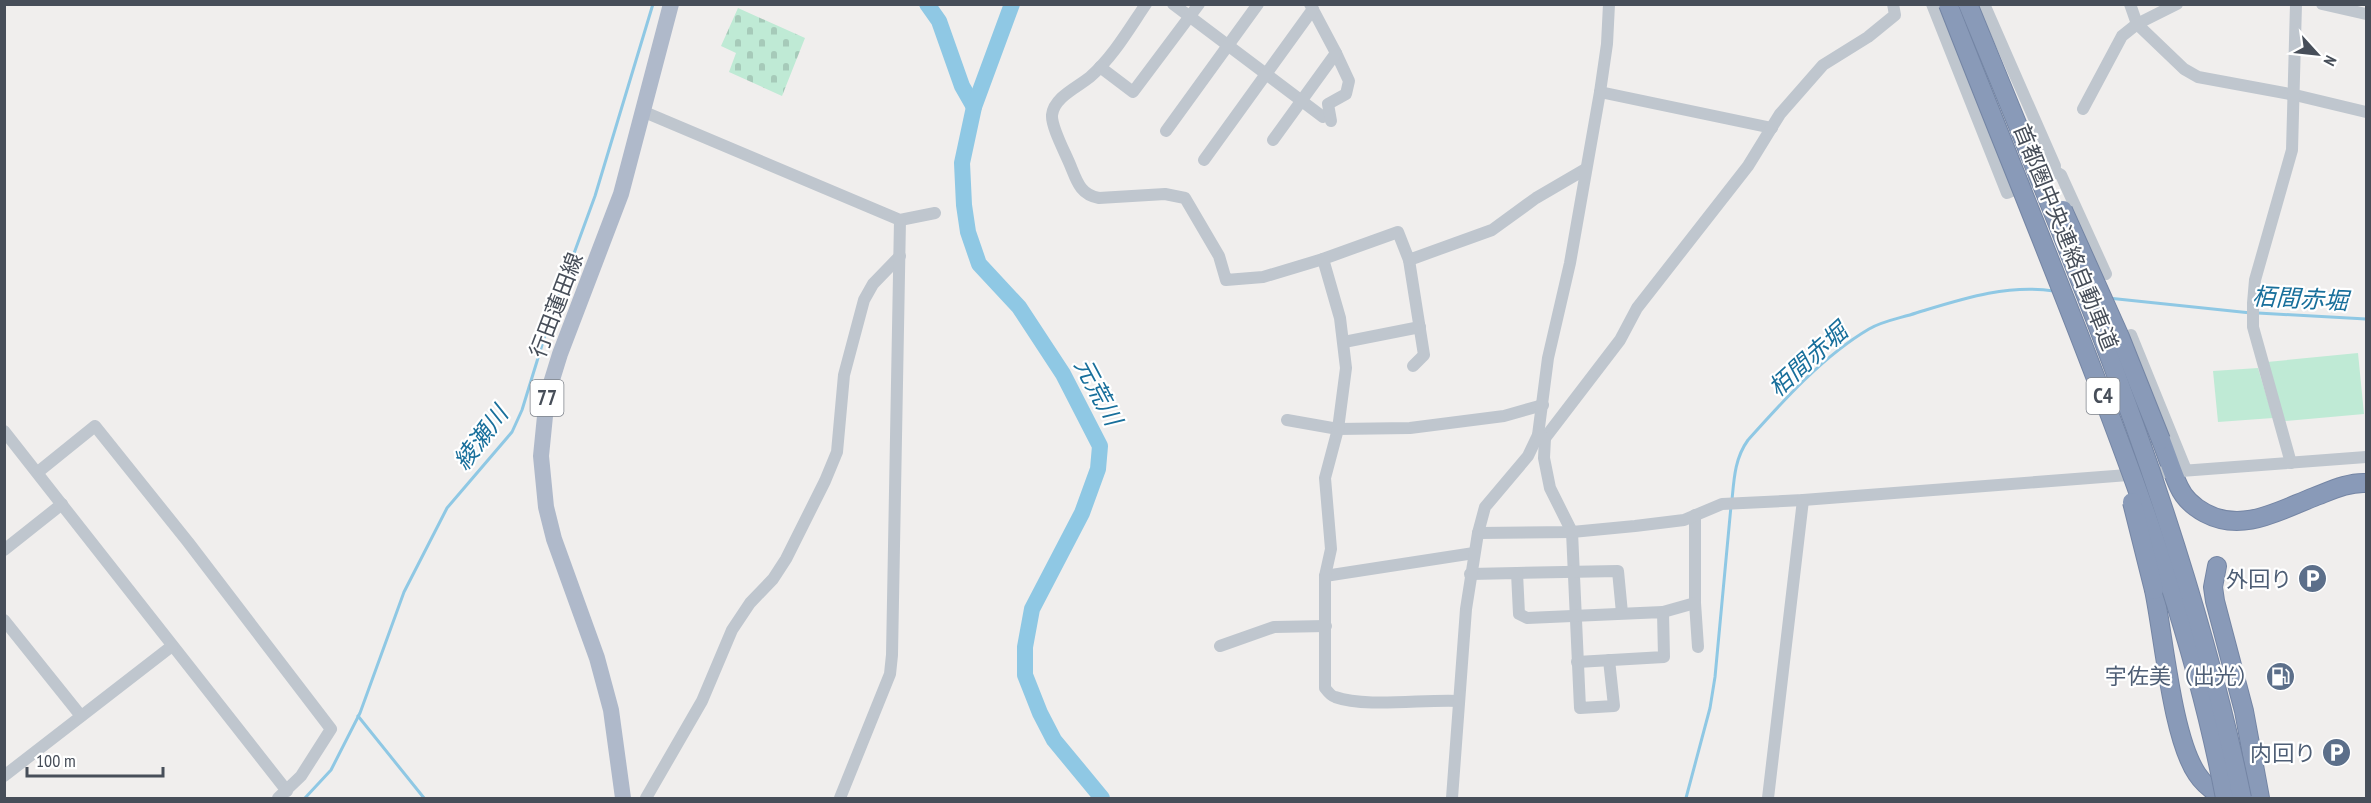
<svg xmlns="http://www.w3.org/2000/svg" width="2371" height="803" font-family="'PT Sans Narrow','Noto Sans JP',sans-serif">
<defs>
<pattern id="cemetery-stones" width="16" height="16" patternUnits="userSpaceOnUse" patternTransform="scale(1.5)"><rect width="16" height="16" fill="#bfead5"/><path d="M2 7V4a2 2 0 0 1 4 0v3zM10 15v-3a2 2 0 0 1 4 0v3z" fill="#a6cab9"/></pattern>
</defs>
<rect width="100%" height="100%" fill="#f0eeed"/>
<g fill="#bfead5">
<path d="M2358,353L2364,414L2285,421L2267,362Z"/>
<path d="M2258,368L2273,418L2218,422L2213,371Z"/>
</g>
<path fill="url(#cemetery-stones)" d="M738,8L805,38L782,96L729,72L736,53L721,46Z"/>
<g fill="none" stroke-linecap="round" stroke-linejoin="round">
<g stroke="#8fc8e4" stroke-width="3">
<path d="M2108,298L2251,313"/>
<path d="M2258,313L2366,319"/>
<path d="M1732,500C1734,478 1735,458 1748,440C1783,401 1823,356 1869,329C1882,321 1901,318 1916,313C1962,299 2006,284 2054,291"/>
<path d="M358,716L424,798"/>
<path d="M305,798L331,770L360,713L404,592L447,508L512,432L522,410L550,319L595,196L653,4"/>
<path d="M1686,798L1710,708L1715,677L1731,506"/>
</g>
<g stroke="#8fc8e4" stroke-width="16">
<path d="M927,4L939,21L962,86L974,107"/>
<path d="M1012,4L974,107L962,163L964,205L968,232L979,264L1019,307L1063,374L1100,446L1098,469L1082,513L1032,609L1025,647V675L1040,713L1054,740L1102,798"/>
</g>
<defs>
<g id="highway">
<path d="M2161,440C2167,455 2172,472 2179,487C2184,498 2194,507 2205,513C2242,533 2278,511 2314,497C2330,491 2348,482 2366,483"/>
<path d="M2217,566L2213,587L2215,601L2244,711L2260,798"/>
<path d="M2154,590C2164,638 2172,737 2197,774C2204,785 2214,792 2224,798"/>
</g>
</defs>
<use href="#highway" stroke="#7485a4" stroke-width="20"/>
<g stroke="#bfc6ce" stroke-width="12">
<path d="M1146,4C1129,29 1113,57 1090,77C1078,87 1054,97 1052,115C1051,127 1066,154 1071,167C1077,182 1081,195 1099,198L1165,194L1185,198L1219,256L1226,280L1263,277L1323,259"/>
<path d="M1173,4L1323,117"/>
<path d="M1932,4L2007,193L2056,172L2061,175L2106,274"/>
<path d="M1984,4L2055,166L2054,173"/>
<path d="M2130,4L2137,24L2184,69L2198,77L2295,95L2366,112"/>
<path d="M2322,4L2366,14"/>
<path d="M1100,67L1133,92L1199,4"/>
<path d="M1600,92L1772,128"/>
<path d="M2083,109L2122,36L2137,24L2177,4"/>
<path d="M642,111L900,220L935,213"/>
<path d="M1331,121L1328,104L1346,94L1349,81L1336,53"/>
<path d="M1166,131L1258,4"/>
<path d="M1273,140L1336,53L1310,4"/>
<path d="M1204,160L1313,9"/>
<path d="M1409,260L1424,355L1413,366"/>
<path d="M2131,335L2186,470"/>
<path d="M1344,342L1420,327"/>
<path d="M1287,420L1338,429L1410,428L1504,416L1543,405"/>
<path d="M4,431L287,791"/>
<path d="M1538,435L1545,438L1620,340L1637,308L1748,166L1780,114L1823,65L1868,37L1895,15L1893,4"/>
<path d="M1545,438L1544,458L1550,488L1572,532L1580,708L1614,706L1609,660"/>
<path d="M2291,463L2253,327V303L2255,280L2292,150L2296,4"/>
<path d="M2181,471L2366,457"/>
<path d="M38,472L95,426L188,542L331,729L301,776L278,798"/>
<path d="M1695,515V603L1698,647"/>
<path d="M1478,533L1572,532L1635,526L1684,520L1722,504L1803,500L2167,472"/>
<path d="M4,550L62,504"/>
<path d="M1517,573L1618,571L1622,613"/>
<path d="M1470,574L1517,573L1519,614L1527,618L1663,612L1664,657L1577,662"/>
<path d="M1325,576L1474,553"/>
<path d="M1663,612L1695,603"/>
<path d="M4,620L81,716"/>
<path d="M1220,646L1274,627L1326,626"/>
<path d="M1459,701C1424,699 1366,708 1335,697C1331,696 1328,692 1325,688V576L1331,549L1325,478L1338,429L1346,368L1340,318L1323,259L1398,232L1409,260L1492,230L1536,198L1584,170"/>
<path d="M4,776L172,646"/>
<path d="M646,798L702,701L732,630L750,603L773,579L786,559L825,481L837,452L844,375L864,300L873,284L900,256"/>
<path d="M840,798L890,674L892,655L900,220"/>
<path d="M1452,798L1466,609L1478,533L1485,507L1528,456L1538,435L1548,358L1570,263L1600,92L1607,44L1609,4"/>
<path d="M1768,798L1803,500"/>
</g>
<path stroke="#afb9ca" stroke-width="16" d="M623,798L611,710L597,658L554,539L546,507L541,456L547,396L560,354L621,194L671,4"/>
<use href="#highway" stroke="#899ab8" stroke-width="18"/>
<defs>
<g id="highway-bridge">
<path d="M1948,4C1996,127 2046,248 2093,371C2147,511 2197,650 2225,798"/>
<path d="M1968,4C2074,263 2186,524 2242,798"/>
<path d="M2063,210L2120,337L2161,440"/>
<path d="M2132,502L2154,590"/>
</g>
</defs>
<use href="#highway-bridge" stroke="#7485a4" stroke-width="20" stroke-linecap="butt"/>
<use href="#highway-bridge" stroke="#899ab8" stroke-width="18"/>
</g>
<defs>
<symbol id="parking-disc" viewBox="-11 -11 22 22"><circle r="9.5" fill="#5c6f8a" stroke="#fff"/><path d="M-3.5-5.5H1a3.5 3.5 0 0 1 0 7H-1V5.5H-3.5ZM-1-3.4V-.6H.8a1.4 1.4 0 0 0 0-2.8Z" fill="#fff"/></symbol>
<symbol id="fuel-disc" viewBox="-11 -11 22 22"><circle r="9.5" fill="#5c6f8a" stroke="#fff"/><path d="M-5.5-6h7V0h2V4h1.3V-2.5L3-4.5l.8-.8L6-3V5H2.5V1h-1V6h-7ZM-4.2-4.7v3.2H.2V-4.7Z" fill="#fff"/></symbol>
</defs>
<g fill-rule="evenodd">
<use href="#parking-disc" x="2296" y="562" width="33" height="33"/>
<use href="#fuel-disc" x="2264" y="660" width="33" height="33"/>
<use href="#parking-disc" x="2320" y="736" width="33" height="33"/>
</g>
<g text-anchor="middle" stroke-width="4.5" stroke-linejoin="round" paint-order="stroke">
<g fill="#fff" stroke="#7e838b" stroke-width="1.5">
<rect x="2086.5" y="378" width="33" height="36" rx="4.5"/>
<rect x="530.5" y="380" width="33" height="36" rx="4.5"/>
</g>
<g font-size="21" font-weight="bold" fill="#474e59">
<text x="2103" y="403">C4</text>
<text x="547" y="405">77</text>
</g>
<g font-size="22" fill="#474e59" stroke="#fff">
<text transform="translate(2066 237) rotate(68)" y="8">首都圏中央連絡自動車道</text>
<text transform="translate(556 305) rotate(-69)" y="8">行田蓮田線</text>
</g>
<g font-size="22" fill="#4e5e75" stroke="#fff" text-anchor="end">
<text x="2292" y="587">外回り</text>
<text x="2259" y="684">宇佐美（出光）</text>
<text x="2316" y="761">内回り</text>
</g>
<g font-size="24" font-style="italic" fill="#186f9b" stroke="#fff">
<text transform="translate(2300 299) rotate(3)" y="8">栢間赤堀</text>
<text transform="translate(1808 360) rotate(-42)" y="8">栢間赤堀</text>
<text transform="translate(1098 392) rotate(62)" y="8">元荒川</text>
<text transform="translate(481 438) rotate(-53)" y="8">綾瀬川</text>
</g>
</g>
<rect width="2371" height="803" fill="none" stroke="#474e59" stroke-width="12"/>
<g transform="translate(2317 54) rotate(117)" stroke="#ffffff" stroke-width="4.5" paint-order="stroke">
<path d="M0-4.5L10 22L0 15L-10 22Z" fill="#474e59"/>
<text y="-9" font-size="16" font-weight="bold" text-anchor="middle" fill="#474e59">N</text>
</g>
<path d="M27 767v9h136v-9" fill="none" stroke="#474e59" stroke-width="3"/>
<text x="36" y="767" font-size="18" fill="#474e59" stroke="#ffffff" stroke-width="4.5" paint-order="stroke">100 m</text>
</svg>
